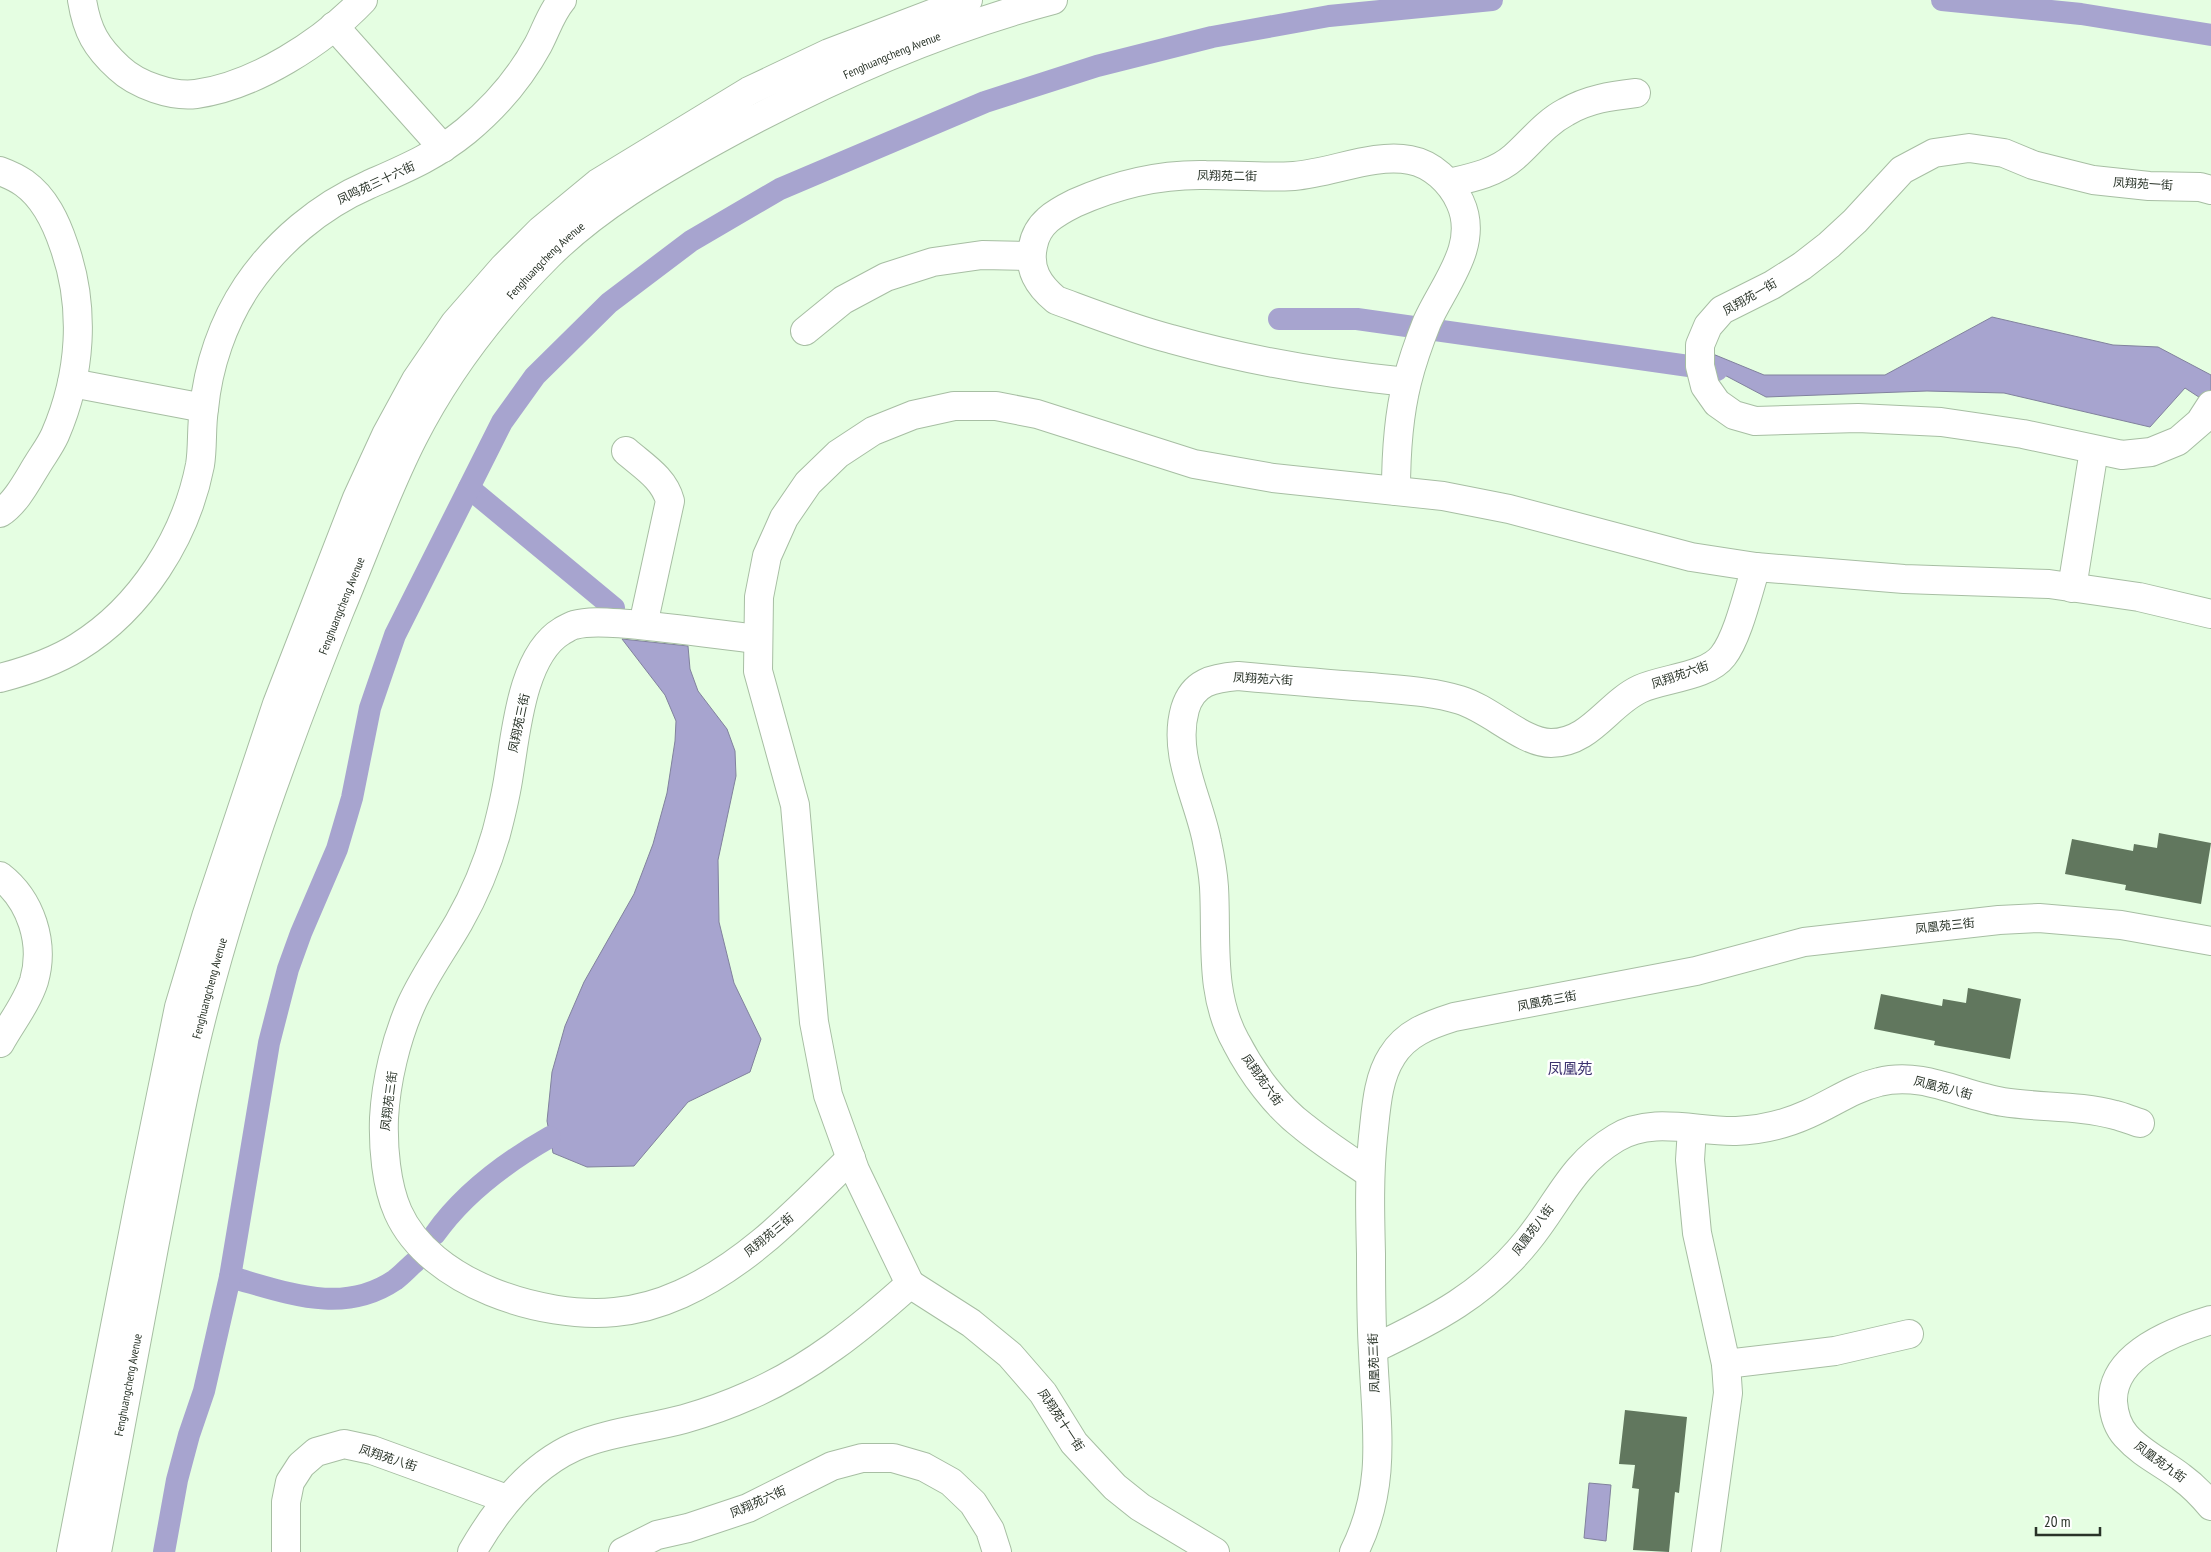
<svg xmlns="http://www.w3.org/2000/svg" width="2211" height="1552" font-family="'PT Sans Narrow','Noto Sans SC',sans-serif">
<rect width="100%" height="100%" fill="#e5fee2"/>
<g fill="#a7a4cf" stroke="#81829d">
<path d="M1992,317L2113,345L2158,347L2211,375V405L2185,388L2150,427L2004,393L1927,391L1766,397L1715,370L1708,352L1764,375H1885Z"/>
<path d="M622,639L688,646L690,669L698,691L727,729L735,751L736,776L718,860L719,922L734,983L761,1039L750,1072L688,1102L634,1166L587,1167L553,1153L547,1121L552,1072L565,1026L584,982L634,894L653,844L667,793L675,741L676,721L665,695Z"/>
<path d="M1589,1483L1611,1485L1606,1541L1584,1538Z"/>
</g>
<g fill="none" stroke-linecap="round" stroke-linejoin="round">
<g stroke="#a7a4cf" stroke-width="22">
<path d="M1942,0L2081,14L2211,35"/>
<path d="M1279,319H1357L1717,370"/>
<path d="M469,488L614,608"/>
<path d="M435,1234C464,1193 506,1162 550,1137"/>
<path d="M230,1277C286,1292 342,1316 395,1280C402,1275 408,1268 415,1262"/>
<path d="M164,1552L177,1480L189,1435L204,1391L230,1277L269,1043L288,969L301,933L337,849L352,798L370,708L395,635L502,422L535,376L609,303L691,241L780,189L985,102L1097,66L1212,37L1329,16L1492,0"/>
</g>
</g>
<g fill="#61775e">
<path d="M2159,833L2211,843L2201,904L2125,890L2126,885L2065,874L2072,839L2133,851L2134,844L2157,848Z"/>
<path d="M1968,988L2021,999L2010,1059L1934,1045L1935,1041L1874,1029L1881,994L1942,1006L1943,999L1966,1003Z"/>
<path d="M1625,1410L1687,1417L1679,1493L1675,1492L1669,1552L1633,1550L1639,1489L1632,1488L1635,1465L1619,1464Z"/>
</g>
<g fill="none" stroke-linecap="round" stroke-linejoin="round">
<defs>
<g id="minor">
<path d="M82,0C87,31 96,47 119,68C137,85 172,97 196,94C255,86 323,42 363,0"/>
<path d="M334,26L443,148"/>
<path d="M0,171C8,174 17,178 24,183C45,198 56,222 64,246C86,308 81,375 55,435C50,446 43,455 37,465C27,481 16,503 0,513"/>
<path d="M1449,183C1471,178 1496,173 1514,157C1531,142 1545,123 1566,112C1588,99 1611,96 1636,93"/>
<path d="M2211,190L2200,187L2149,186L2093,180L2033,165L2004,153L1969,148L1934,153L1902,170L1855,221L1829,245L1802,266L1772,285L1722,310L1708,326L1700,345V366L1705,386L1717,403L1734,415L1755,421L1858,418L1941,422L2023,434L2122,455L2151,452L2178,441L2200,422L2211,405"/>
<path d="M805,331L843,300L886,277L933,262L982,255L1031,256"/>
<path d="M72,383L204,408"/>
<path d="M626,451C643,466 664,478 670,501L643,625"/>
<path d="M1396,491C1396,454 1398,418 1407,382C1412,362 1419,342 1427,322C1444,284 1480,245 1460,202C1451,182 1432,164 1410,160C1374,153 1332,173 1294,176C1264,178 1235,175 1206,175C1161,174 1115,185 1075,203C1055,213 1037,223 1033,246C1028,269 1038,285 1056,300C1094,314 1132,329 1171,339C1249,361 1327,374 1407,382"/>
<path d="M2072,588L2094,450"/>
<path d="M757,639C715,634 672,628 629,624C612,623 591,620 574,625C570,626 566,629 562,631C522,655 516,732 509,774C506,795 501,815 496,834C487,865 475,894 459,922C443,950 424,976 411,1005C396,1039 386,1081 384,1118C383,1147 386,1185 398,1212C430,1284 542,1319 615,1312C637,1310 661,1303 681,1294C748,1264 799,1209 851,1158"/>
<path d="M0,678C27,671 54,662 78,647C141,608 186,537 200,465C203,447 201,427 204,409C208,366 223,322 247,286C277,242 320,206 368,185C404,169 434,157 466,131C495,107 520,78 538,45C546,30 551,13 562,0"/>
<path d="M0,876C31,900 45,943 34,981C27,1003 11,1023 0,1043"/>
<path d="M1692,1129L1690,1160L1697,1233L1726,1364L1728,1393L1706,1552"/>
<path d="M1369,1173C1347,1158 1325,1144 1304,1127C1276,1106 1252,1073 1236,1042C1209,994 1217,940 1214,887C1213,872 1210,856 1207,842C1199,799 1172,755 1185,709C1193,682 1213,678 1238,676C1282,680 1326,684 1370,687C1399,690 1431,691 1460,700C1490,709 1523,743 1551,743C1590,743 1608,704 1640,689C1664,678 1707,677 1723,656C1738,637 1748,592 1756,567"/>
<path d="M910,1284L855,1170L828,1095L814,1022L795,805L758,671L759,597L767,556L784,518L808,483L838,454L873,431L913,415L954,406H996L1037,414L1194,464L1273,478L1443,496L1509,509L1691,557L1756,567L1904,579L2049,584L2139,597L2211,614"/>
<path d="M910,1284L971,1323L1010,1355L1043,1393L1074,1443L1115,1487L1140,1507L1215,1552"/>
<path d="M2211,1320C2174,1331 2111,1355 2113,1402C2114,1415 2117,1426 2126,1436C2142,1454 2163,1463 2181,1477C2192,1485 2202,1495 2211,1506"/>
<path d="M1373,1349C1434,1320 1485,1294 1528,1240C1559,1202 1571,1165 1616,1138C1652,1116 1696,1132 1736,1131C1760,1130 1786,1124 1808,1114C1833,1103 1853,1088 1879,1082C1922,1071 1961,1095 2003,1102C2040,1108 2079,1105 2115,1115C2124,1117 2132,1121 2140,1123"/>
<path d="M1726,1364L1835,1351L1909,1334"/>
<path d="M286,1552V1502L290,1482L301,1465L316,1452L344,1444L372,1450L507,1499"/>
<path d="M472,1552C496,1510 528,1468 574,1447C608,1432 647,1429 684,1419C705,1413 728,1405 748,1396C809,1370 861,1328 910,1284"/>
<path d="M623,1552L657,1535L688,1528L748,1508L832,1466L862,1458H893L924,1467L951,1482L973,1503L990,1530L997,1552"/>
<path d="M1354,1552C1388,1485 1376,1424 1373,1352C1371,1319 1371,1286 1371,1254C1370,1214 1369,1176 1373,1137C1376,1111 1377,1079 1392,1056C1406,1033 1429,1025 1454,1017L1696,971L1804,942L1999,920L2039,918L2121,925L2211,941"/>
</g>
<g id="major">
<path d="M71,1552L139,1203L179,1007L206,917L277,704L357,498L386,435L416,380L455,323L503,268L541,230L598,183L749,91L829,53L968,0"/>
<path id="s1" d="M97,1552C116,1449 136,1345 155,1242C172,1155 187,1068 211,982C245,856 291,732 340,610C364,553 385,493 413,438C447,371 495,309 548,256C596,208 658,172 718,139C824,81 935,31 1053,0"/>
</g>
</defs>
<use href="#minor" stroke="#a7bea3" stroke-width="30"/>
<use href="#major" stroke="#a7bea3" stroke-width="30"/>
<use href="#minor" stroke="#fff" stroke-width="28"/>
<use href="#major" stroke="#fff" stroke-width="28"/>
</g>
<g text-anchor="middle" stroke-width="5" stroke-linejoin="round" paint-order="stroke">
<g font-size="12" fill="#293328" stroke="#fff">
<text dy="4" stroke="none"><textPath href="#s1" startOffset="1790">Fenghuangcheng Avenue</textPath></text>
<text transform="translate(1227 176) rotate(1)" y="4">凤翔苑二街</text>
<text transform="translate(376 183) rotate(-25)" y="4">凤鸣苑三十六街</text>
<text transform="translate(2143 184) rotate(3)" y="4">凤翔苑一街</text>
<text dy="4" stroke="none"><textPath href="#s1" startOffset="1385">Fenghuangcheng Avenue</textPath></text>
<text transform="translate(1750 297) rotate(-30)" y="4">凤翔苑一街</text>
<text dy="4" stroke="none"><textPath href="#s1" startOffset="980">Fenghuangcheng Avenue</textPath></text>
<text transform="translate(1680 675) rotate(-19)" y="4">凤翔苑六街</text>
<text transform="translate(1263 679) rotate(3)" y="4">凤翔苑六街</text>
<text transform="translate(519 723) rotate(-78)" y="4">凤翔苑三街</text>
<text transform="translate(1945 926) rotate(-6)" y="4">凤凰苑三街</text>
<text dy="4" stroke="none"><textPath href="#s1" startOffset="575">Fenghuangcheng Avenue</textPath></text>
<text transform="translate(1547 1001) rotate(-11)" y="4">凤凰苑三街</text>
<text transform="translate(1262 1080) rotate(54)" y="4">凤翔苑六街</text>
<text transform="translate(1943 1088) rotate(14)" y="4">凤凰苑八街</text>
<text transform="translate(389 1101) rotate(-83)" y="4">凤翔苑三街</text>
<text transform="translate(1533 1230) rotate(-53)" y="4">凤凰苑八街</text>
<text transform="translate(769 1235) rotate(-40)" y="4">凤翔苑三街</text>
<text transform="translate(1374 1363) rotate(-92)" y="4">凤凰苑三街</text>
<text dy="4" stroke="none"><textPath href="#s1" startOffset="170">Fenghuangcheng Avenue</textPath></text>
<text transform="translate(1061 1420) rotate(56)" y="4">凤翔苑十一街</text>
<text transform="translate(388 1458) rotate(18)" y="4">凤翔苑八街</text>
<text transform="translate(2160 1462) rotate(36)" y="4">凤凰苑九街</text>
<text transform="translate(758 1502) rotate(-24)" y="4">凤翔苑六街</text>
</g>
<g font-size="15" fill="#3d336f" stroke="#fff">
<text x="1570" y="1074">凤凰苑</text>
</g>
</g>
<path d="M2036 1527v8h64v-8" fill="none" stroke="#293328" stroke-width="2.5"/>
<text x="2044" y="1527" font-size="15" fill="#293328" stroke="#ffffff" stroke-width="4" paint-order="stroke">20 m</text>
</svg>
